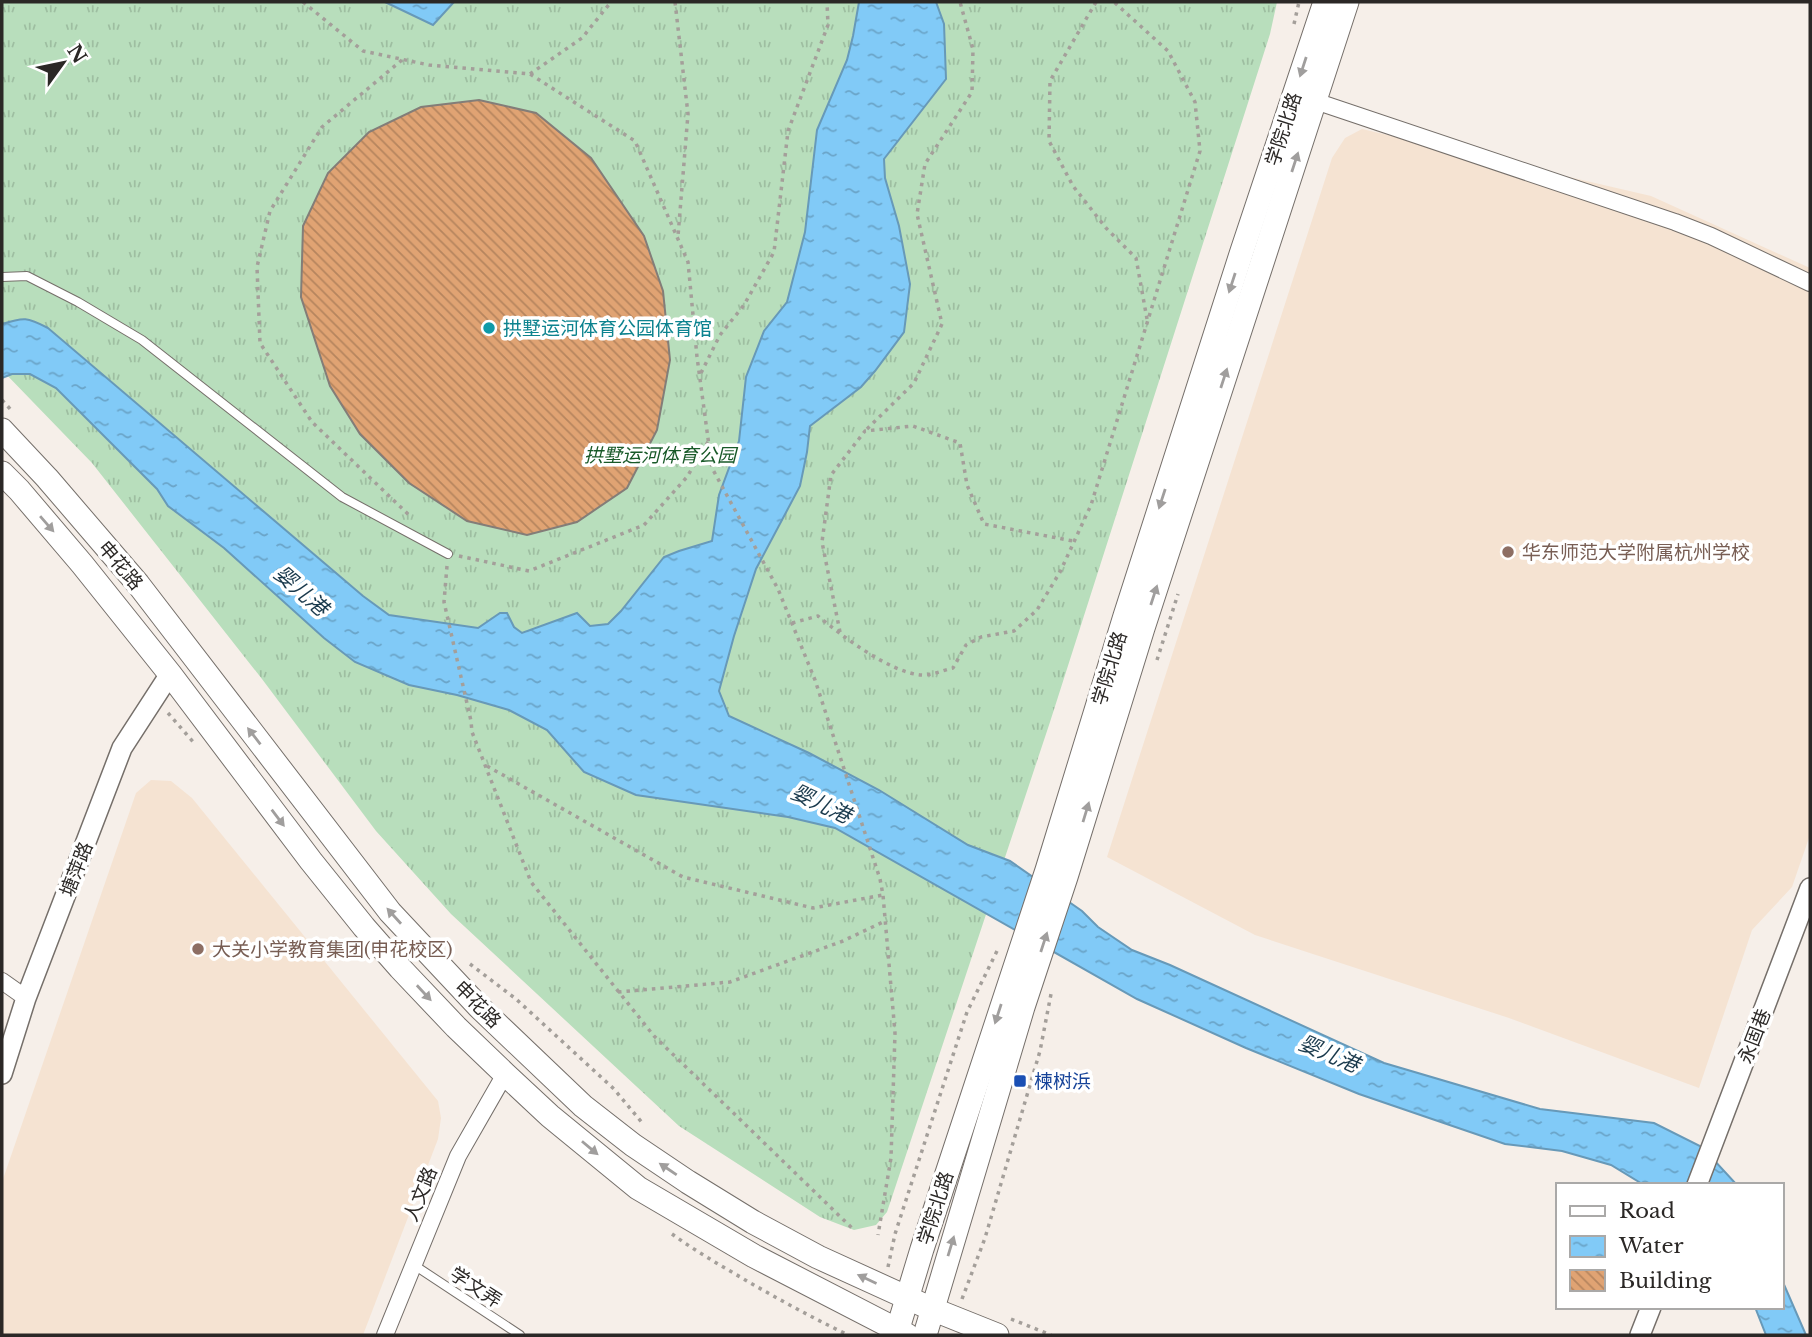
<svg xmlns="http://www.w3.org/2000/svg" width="1812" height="1337" font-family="'Libre Baskerville','Noto Sans SC',serif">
<defs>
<pattern id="grass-tufts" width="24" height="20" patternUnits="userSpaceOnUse" patternTransform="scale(1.75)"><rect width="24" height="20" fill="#b8debc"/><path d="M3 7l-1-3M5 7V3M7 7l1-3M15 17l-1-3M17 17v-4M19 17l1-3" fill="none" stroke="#9ebea1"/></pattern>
<pattern id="water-ripples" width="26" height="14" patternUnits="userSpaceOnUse" patternTransform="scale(1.75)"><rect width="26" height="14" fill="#81caf7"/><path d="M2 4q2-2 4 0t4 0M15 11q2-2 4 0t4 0" fill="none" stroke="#6aa4c8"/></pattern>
<pattern id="building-back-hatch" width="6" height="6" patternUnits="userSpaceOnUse" patternTransform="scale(1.75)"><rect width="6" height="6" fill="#e0a373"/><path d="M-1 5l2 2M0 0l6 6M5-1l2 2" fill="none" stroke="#b6855e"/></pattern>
</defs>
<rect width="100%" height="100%" fill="#f6efe9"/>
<g fill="#f5e3d2">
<path d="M1362,129L1651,196L1810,268V835L1792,887L1752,930L1699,1088L1509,1018L1255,935L1107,857L1332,158L1345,138Z"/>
<path d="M151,780L171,781L192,798L438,1101L441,1118L438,1139L363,1335H2V1182L136,793Z"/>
</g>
<path fill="url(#grass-tufts)" d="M2,2H1277L1270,34L1050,722L887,1212L876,1225L854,1230L820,1217L679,1126L451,914L376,831L262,679L92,463L2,370Z"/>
<g fill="url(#water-ripples)" stroke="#6799b8" stroke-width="2">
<path d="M385,2H454L433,25Z"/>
<path d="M859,2H936L944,24L946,79L884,159L885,178L899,226L910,284L904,332L875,371L861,387L810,426L807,452L800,486L756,569L734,636L719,691L729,716L809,753L879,790L968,845L1010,861L1082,911L1098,927L1132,950L1170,965L1384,1063L1540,1109L1654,1123L1702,1147L1737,1185H1644L1611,1165L1562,1151L1505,1144L1359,1094L1246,1048L1137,999L835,828L788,817L636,795L584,772L547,730L509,710L457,695L409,685L355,662L324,638L224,548L168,506L157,489L56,388L30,374H12L2,378V324C24,317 27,317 48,328L363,596L389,615L478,628L500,613H507L514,627L522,633L577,613L590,626L608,624L621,611L664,557L679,551L712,541L719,495L739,441L746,377L764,331L787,302L805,232L817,130L847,60L853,36Z"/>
<path d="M1782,1280L1806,1335H1766L1755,1307H1782Z"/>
</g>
<path fill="url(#building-back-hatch)" stroke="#837d78" stroke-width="2" d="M479,100L536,113L591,158L644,236L663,291L670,360L657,430L627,488L577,522L527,535L467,521L409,483L360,434L330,386L301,297L303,226L328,173L369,132L421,107Z"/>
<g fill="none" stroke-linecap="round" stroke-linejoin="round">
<defs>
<g id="service">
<path d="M2,277L27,276L78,302L142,340L342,497L448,554"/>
<path d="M414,1265L520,1335"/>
</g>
<g id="minor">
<path d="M1315,101L1675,222L1711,236L1810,283"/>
<path d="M2,981L26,998"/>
<path d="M385,1335L458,1156L505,1074"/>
</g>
<g id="tertiary">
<path d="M2,1074L26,998L122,748L170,674"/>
<path d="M1697,1185L1810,888"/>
<path d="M1640,1335L1651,1307"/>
</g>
<g id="secondary">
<path d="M2,430L47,478L138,584L390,912L479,1007L583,1106L633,1145L688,1182L753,1222L818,1257L932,1309L997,1335"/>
<path d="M2,473L19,490L82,564L170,674L311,861L364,927L400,968L456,1027L505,1074L550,1116L638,1188L754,1256L907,1335"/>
<path d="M896,1335L922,1249L1047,870L1125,616L1242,251L1325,2"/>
<path d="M925,1335L1023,1007L1066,877L1143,628L1347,2"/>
</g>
</defs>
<use href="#service" stroke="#756f6a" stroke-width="10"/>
<use href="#minor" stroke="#756f6a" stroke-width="18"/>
<use href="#tertiary" stroke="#756f6a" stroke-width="22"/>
<use href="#secondary" stroke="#756f6a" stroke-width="25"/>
<g stroke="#a49f9a" stroke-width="3.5" stroke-dasharray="3.5 5" stroke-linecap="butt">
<path d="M303,2L363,51L429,65L530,74L635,141L688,262L697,357L712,468L778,589L815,680L880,879L883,895L895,1033L891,1158L878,1235"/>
<path d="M675,2L688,114L678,236"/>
<path d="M1096,2L1050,81L1049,141L1073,186L1106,228L1136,258L1147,319"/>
<path d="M1294,24L1299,2"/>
<path d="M402,60L322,127L270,211L257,267L260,343L312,422L411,517"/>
<path d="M530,74L582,38L611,2"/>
<path d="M701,373L720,335L744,305L774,252L788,131L828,25L827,2"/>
<path d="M2,400L12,411"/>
<path d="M867,429L914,383L942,324L917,214L925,164L972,92L973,49L960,2"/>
<path d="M459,556L529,571L644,525L687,477L708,442"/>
<path d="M447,566L444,602L471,721L472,732L531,882L654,1036L854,1230"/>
<path d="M792,623L818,616C842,636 889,672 921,675C931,676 943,670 953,668L966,645L981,637L1014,631L1037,610L1060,572L1091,505L1200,151L1195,102L1168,51L1114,2"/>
<path d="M840,632L822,542L831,475L865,431L913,426L960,443L967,485L984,524L1073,541"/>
<path d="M1157,660L1178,594"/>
<path d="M168,713L195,744"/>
<path d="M487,766L683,877L813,908L883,895"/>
<path d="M470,964L516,999L614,1089L644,1125"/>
<path d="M618,992L730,982L843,941L885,921"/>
<path d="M672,1234C694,1250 718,1264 742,1278C776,1298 811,1317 848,1335"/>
<path d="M888,1267L895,1234L967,1012L997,951"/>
<path d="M962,1299L985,1238L1040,1051L1051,994"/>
<path d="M1011,1319L1051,1335"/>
</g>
<use href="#service" stroke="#fff" stroke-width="8"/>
<use href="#minor" stroke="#fff" stroke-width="16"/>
<use href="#tertiary" stroke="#fff" stroke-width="19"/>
<use href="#secondary" stroke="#fff" stroke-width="23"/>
</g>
<defs><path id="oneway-solid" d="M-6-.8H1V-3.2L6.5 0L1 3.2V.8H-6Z" transform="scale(1.75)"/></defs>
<g fill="#a09e9d">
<use href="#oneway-solid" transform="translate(1303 67) rotate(108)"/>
<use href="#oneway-solid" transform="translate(1295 162) rotate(-72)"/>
<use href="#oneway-solid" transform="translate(1232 283) rotate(108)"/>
<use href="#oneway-solid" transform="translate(1224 378) rotate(-72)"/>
<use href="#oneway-solid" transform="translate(1162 499) rotate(108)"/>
<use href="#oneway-solid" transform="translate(47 524) rotate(49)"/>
<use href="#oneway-solid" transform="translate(1154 595) rotate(-72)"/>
<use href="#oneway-solid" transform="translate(254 736) rotate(-128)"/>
<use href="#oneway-solid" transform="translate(1086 812) rotate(-73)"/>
<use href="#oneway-solid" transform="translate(278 818) rotate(53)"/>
<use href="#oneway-solid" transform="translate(394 916) rotate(-132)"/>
<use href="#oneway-solid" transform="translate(1044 942) rotate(-72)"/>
<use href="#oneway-solid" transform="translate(424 993) rotate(47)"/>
<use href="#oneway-solid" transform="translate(998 1014) rotate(108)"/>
<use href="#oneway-solid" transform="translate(590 1148) rotate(40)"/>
<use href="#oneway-solid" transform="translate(668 1169) rotate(-146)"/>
<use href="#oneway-solid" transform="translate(951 1246) rotate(-73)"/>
<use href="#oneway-solid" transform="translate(867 1279) rotate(-155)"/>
</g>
<circle fill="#0f9aa8" stroke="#fff" stroke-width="2.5" cx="489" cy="328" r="7"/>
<g fill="#8d6e63" stroke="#fff" stroke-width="2.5">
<circle cx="1508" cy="552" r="7"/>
<circle cx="198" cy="949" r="7"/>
</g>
<rect fill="#1a4fb4" stroke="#fff" stroke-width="2.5" x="1013" y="1074" width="14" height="14" rx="3.5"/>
<g text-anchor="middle" stroke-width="7" stroke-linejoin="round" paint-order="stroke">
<g font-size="19" fill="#2b2826" stroke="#fff">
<text transform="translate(1283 129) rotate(-72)" y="7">学院北路</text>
<text transform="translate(121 565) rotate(50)" y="7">申花路</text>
<text transform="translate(1109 668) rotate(-73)" y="7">学院北路</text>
<text transform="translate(76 869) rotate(-69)" y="7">塘萍路</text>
<text transform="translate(478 1004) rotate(45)" y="7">申花路</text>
<text transform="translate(1754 1036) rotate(-69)" y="7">永固巷</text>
<text transform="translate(420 1194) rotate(-68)" y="7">人文路</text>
<text transform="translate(935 1208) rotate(-72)" y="7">学院北路</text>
<text transform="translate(476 1287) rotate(33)" y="7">学文弄</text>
</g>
<g font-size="19" fill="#0d838f" stroke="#fff" text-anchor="start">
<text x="503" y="335">拱墅运河体育公园体育馆</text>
</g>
<g font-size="19" font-style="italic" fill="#185928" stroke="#fff">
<text x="660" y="462">拱墅运河体育公园</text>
</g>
<g font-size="19" fill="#785e54" stroke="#fff" text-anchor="start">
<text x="1522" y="559">华东师范大学附属杭州学校</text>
<text x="212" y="956">大关小学教育集团(申花校区)</text>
</g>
<g font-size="19" fill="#164399" stroke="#fff" text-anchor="start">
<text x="1034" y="1088">楝树浜</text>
</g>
<g font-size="21" font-style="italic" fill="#19394c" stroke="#fff">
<text transform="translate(301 591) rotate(41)" y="7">婴儿港</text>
<text transform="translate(821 804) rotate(25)" y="7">婴儿港</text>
<text transform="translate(1329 1054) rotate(23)" y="7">婴儿港</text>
</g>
</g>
<rect width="1812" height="1337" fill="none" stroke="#2b2826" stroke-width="7"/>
<rect x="1556" y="1183" width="228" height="126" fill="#ffffff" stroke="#aaa9a8" stroke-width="2"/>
<rect x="1570" y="1206" width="35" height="10" fill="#ffffff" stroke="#aaa9a8" stroke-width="2"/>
<text x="1619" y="1218" font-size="21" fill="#2b2826">Road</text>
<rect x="1570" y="1236" width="35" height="21" fill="url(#water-ripples)" stroke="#aaa9a8" stroke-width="2"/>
<text x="1619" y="1253" font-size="21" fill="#2b2826">Water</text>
<rect x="1570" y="1270" width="35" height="21" fill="url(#building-back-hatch)" stroke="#aaa9a8" stroke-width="2"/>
<text x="1619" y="1288" font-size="21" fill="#2b2826">Building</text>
<g transform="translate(63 63) rotate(57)" stroke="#ffffff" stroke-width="5" paint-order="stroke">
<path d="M0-5L12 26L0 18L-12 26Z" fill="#2b2826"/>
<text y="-10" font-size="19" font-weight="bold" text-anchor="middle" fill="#2b2826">N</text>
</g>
</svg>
